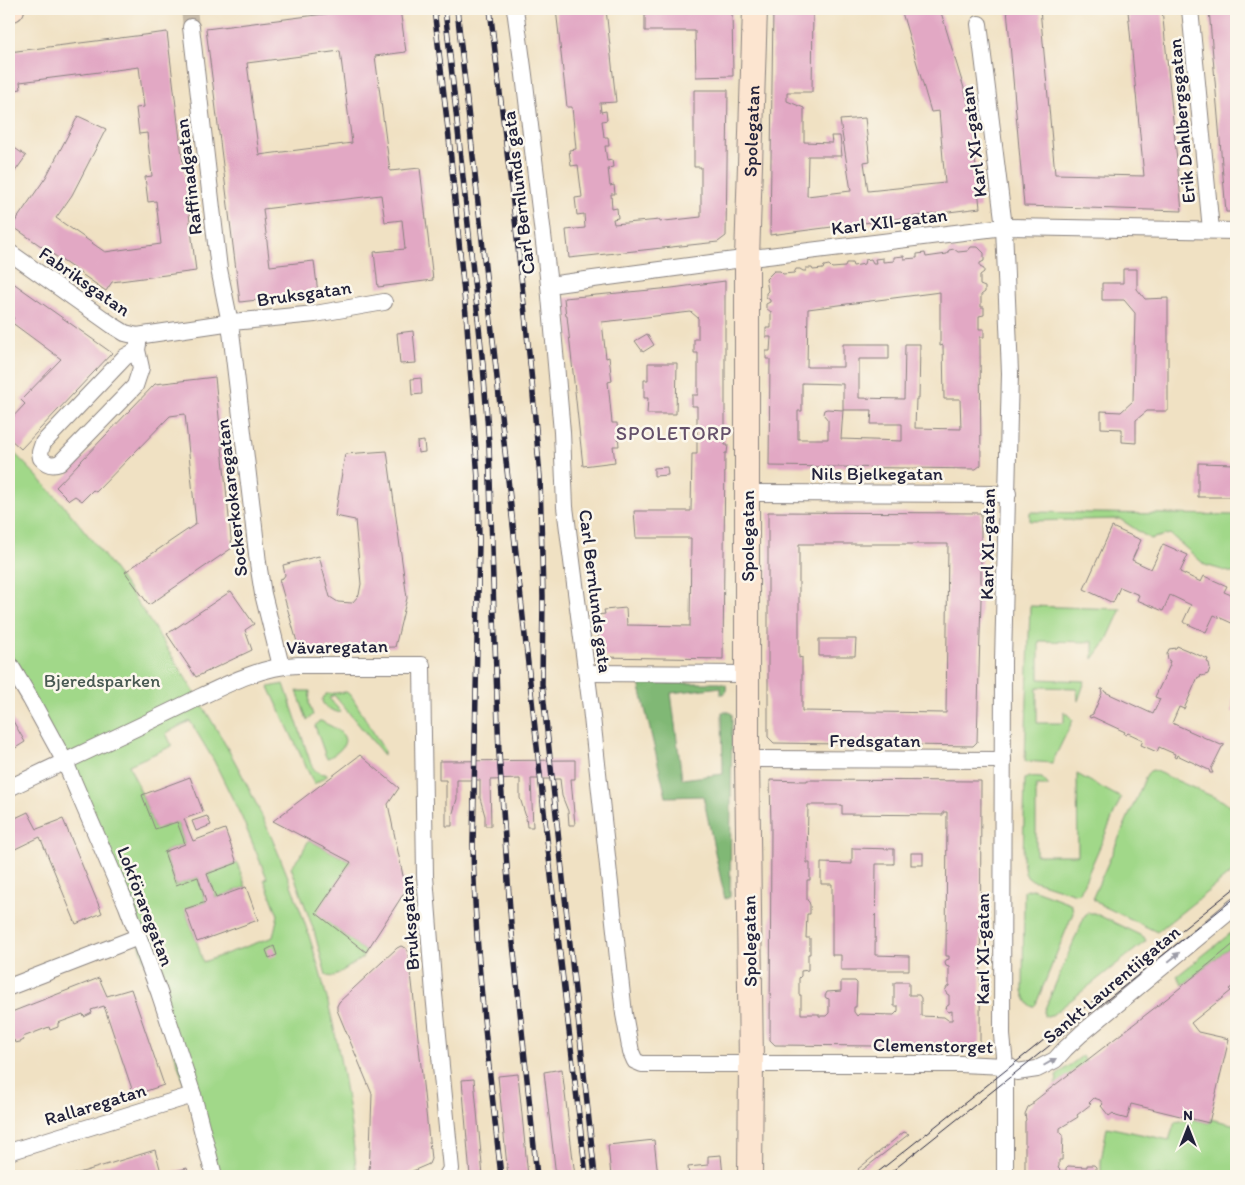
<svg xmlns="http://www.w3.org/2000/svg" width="1245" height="1185" font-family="Itim,sans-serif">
<rect width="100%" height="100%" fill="#fbf7ec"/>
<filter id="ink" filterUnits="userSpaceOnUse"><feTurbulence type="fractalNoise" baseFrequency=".02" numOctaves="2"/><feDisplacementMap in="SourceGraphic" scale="10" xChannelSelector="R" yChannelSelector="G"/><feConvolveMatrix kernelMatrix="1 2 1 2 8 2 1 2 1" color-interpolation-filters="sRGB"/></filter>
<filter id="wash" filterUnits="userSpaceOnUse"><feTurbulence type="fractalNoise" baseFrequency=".0096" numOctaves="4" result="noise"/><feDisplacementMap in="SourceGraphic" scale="20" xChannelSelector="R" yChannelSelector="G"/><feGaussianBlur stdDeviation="1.12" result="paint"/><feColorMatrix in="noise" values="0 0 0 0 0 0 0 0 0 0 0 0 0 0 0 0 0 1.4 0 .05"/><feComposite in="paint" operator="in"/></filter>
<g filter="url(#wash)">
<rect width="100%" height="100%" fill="#f0e1c3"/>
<g fill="#a1d889" stroke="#627d62" fill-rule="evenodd">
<path d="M9,448C76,512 130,587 178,666C200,701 222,737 241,773C283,855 316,943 335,1033C345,1081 352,1128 357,1176H214L127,906L9,663ZM190,721L214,761L242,818L267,878L264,879L278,915L273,937L203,962L197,942L185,909L206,902L198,877L176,885L164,852L185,844L177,822L155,829L142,795L129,765L172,746L166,733Z"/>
<path d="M1030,512L1236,515V574L1205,565L1170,534L1150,539L1120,519L1030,521Z"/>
<path d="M1030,606L1121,609L1107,640L1093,659V642L1039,641V679L1085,681L1078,701L1077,688L1037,687V723H1064V711L1073,720L1052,763L1025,761Z"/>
<path d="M284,684L311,764C314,771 319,774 327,774V776L314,784L269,687Z"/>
<path d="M297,691H310L309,704L313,715L307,720Z"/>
<path d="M346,692L351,695L384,750V755L334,695L329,698L341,712L340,713C332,710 322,708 322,699L326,694Z"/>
<path d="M319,721H321C328,725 337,728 342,734C351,744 336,754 328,758L326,757L315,726Z"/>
<path d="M1153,770L1223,801L1236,812V869L1157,932L1099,904L1094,900L1093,897L1147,774L1150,771Z"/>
<path d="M1077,774L1121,798L1081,890L1080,893L1076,894L1032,880L1027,876L1025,873L1023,859L1025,779L1029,777L1042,778L1049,786H1036V855H1078Z"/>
<path d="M309,840L351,862L317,913L366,952L361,959L333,977L327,976L326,975L314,931L291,867L300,856Z"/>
<path d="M237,863L246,887L216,898L207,874Z"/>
<path d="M1032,889L1070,903L1072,906L1073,913L1036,1004L1033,1007C1027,1005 1025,997 1023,991L1024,891Z"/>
<path d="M1088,913H1094L1144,937L1146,941L1052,1015L1048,1017L1044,1016V1011L1085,915Z"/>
<path d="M1236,929V942L1183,985L1177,976Z"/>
<path d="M1082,1056L1086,1062L1056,1085L1055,1084L1057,1080L1056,1076Z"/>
<path d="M1193,1119L1209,1123L1210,1119L1236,1125V1176H1101V1161L1107,1127L1169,1140L1175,1122Z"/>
</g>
<path fill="#80b875" stroke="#516d58" d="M639,683H720L726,685C727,690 726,693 721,695V687L671,693L682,779L723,774L722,712H729L732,714L730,897L725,899L703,796L666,797Z"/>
<g id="blocks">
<g fill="#e2a8c4" fill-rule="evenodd">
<path d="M364,9H400L406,52L375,56L390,171L420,168L433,280L378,287L374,252L405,249L402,220L385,222L381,195L263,209L270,266L314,261L318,293L240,302L206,29ZM340,51L352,143L259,155L247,63Z"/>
<path d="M556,9H606L616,102L600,103L601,112L606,111L607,120L602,121L604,137H608L609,146H605L607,161L612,160L613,167L608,168L610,186L614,185L615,194H611L612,209L617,208L618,218L613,219L614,224L660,220V222L665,221L701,217V167H694V90H728L726,236L718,242L569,258L566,230L585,228L584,214L577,215L575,198L582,197L578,165L571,166L569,150L576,149L572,107H567Z"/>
<path d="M645,9H732L733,76L696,77L695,31H645Z"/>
<path d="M773,9H813L812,92H787V101L804,108V142L832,143L831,136H840L842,156H808L807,196L851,191L840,120L865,118L870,161L864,162L868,191L945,183L939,111L931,112L901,9H940L970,108L980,208L770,235Z"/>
<path d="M1007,9H1040L1055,174L1144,176L1128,11L1095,10V9H1162L1182,211L1024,206Z"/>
<path d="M1209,9H1236V212H1226Z"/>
<path d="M167,32L196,271L112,282L106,291L12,226L46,177L78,116L106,129L72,195L56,218L105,252L161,244L156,201L148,202L145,177L152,176L147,133L139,134L136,108L144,107L139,67L20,82L21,89L9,91V52Z"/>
<path d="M9,144L26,156L9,180Z"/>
<path d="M971,247H978L984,253V261L980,263V267L984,269V272L980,275V285L985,287V292L981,295V307H984V315L979,316V329H984V337H980V345L981,465L976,469L769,466L770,359H766V351H770L771,337H766V328H771V312L766,308V304L770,302V300L766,297V293L768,291L766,279L774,271H780L783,274L794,273L796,269H800L803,271H806V268H812L813,270L823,269L824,266L829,265L832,268L845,267L846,263H852L853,266L859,265L864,264L865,260L871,259L873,263H876L875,259L883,258V262L894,261V257L904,256V259L917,258V254L925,253L926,257L947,254L949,250L954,249L958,252L968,251ZM940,292V346L943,345L944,399H960L961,429L915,428L916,399H919L920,344H905L904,399L859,398V359H889V344H843V367H807L808,309ZM802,383L843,384V410L827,409L824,410L823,414L828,420V439H798V411H802ZM843,410H872L871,424H902V441L841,439Z"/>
<path d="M1123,269H1137V289L1145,299L1168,298V411H1147L1136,420V443L1122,442V429L1101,428V411L1121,412L1133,401L1135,313L1124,300H1102V283H1123Z"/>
<path d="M9,280L112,353L21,449L9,438V434L11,431L9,428V421L25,404L21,400L61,359L11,322L14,318L9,315Z"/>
<path d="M725,281V427H727V435H725V445H728L727,453H725L723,659L600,657L597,615L605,614L604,610L626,608L627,625L690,626L691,538H636L634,511H691L692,454H697V406H692V395H698V353H694V339H698V318L691,312L602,322L606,358L609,357L612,381L608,382L612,423H617L619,446H613L615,462L583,466L567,316H566L564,298L672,288Z"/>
<path d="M413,331L416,363L400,364L397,333Z"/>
<path d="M647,334L654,345L643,352L635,341Z"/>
<path d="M648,363H677L676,414H647L648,398H644V380H648Z"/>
<path d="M215,377L232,548L149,605L125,572L196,524L185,414L170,416L96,492L93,490L82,501L75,496L69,500L56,487L155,384Z"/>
<path d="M421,378L422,394L412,395L411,379Z"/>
<path d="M424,441L425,452L418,453L417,442Z"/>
<path d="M387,451L407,598L395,647L299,649L279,579L283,578L285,575L283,565L319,556L330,597L338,602L352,603L359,595L361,584L355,520L335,516L345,454Z"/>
<path d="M1198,463L1236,464V497H1198Z"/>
<path d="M667,467L668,475L654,476V468Z"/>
<path d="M768,512L981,513V599L977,742L973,746L774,743L768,737ZM799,544H948L946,713L802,711V657L799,658Z"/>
<path d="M1112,527L1141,540L1132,560L1151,569L1163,544L1188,555L1180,572L1201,582L1204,576L1227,586L1224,592L1236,597V625L1214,615L1206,632L1183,622L1191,605L1170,595L1163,611L1137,600L1139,595L1120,587L1113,603L1084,589Z"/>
<path d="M231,591L254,624L245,630L252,650L196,677L167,634Z"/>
<path d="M819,639H856L855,656H819Z"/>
<path d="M1177,646L1208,659L1207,662L1209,663L1210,668L1208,674L1202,676L1201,675L1200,678L1198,677L1184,709L1179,707L1172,723L1221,745L1224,744V746L1222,747L1211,769L1213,773H1210L1209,770L1177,755L1176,758L1174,757L1175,754L1159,747L1157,752L1141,745L1143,740L1128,733L1126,735L1124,734L1125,732L1093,717L1090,718L1089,716L1093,714L1102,693L1101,689H1103L1105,692L1153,714L1160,699L1155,697L1170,665L1169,664L1170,661L1168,660L1167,654L1169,649L1176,648Z"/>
<path d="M1235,669H1236V712H1232Z"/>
<path d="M9,714L25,742L9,752Z"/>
<path d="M1235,746H1236V768H1234Z"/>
<path d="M360,755L399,788L388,804L406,890L366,952L316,913L351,862L273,821Z"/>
<path d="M575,760V779H571L575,825H569L568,811L562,796L560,779H531L533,827H527L526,817L520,798V779L490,780L491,826H485V816L480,798V780H457V799L452,816V826H446V780H439V761Z"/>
<path d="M190,777L203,812L184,819L193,841L225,829L237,863L207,874L216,898L246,887L258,920L197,942L185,909L206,902L198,877L176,885L164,852L185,844L184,841L177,822L155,829L142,795Z"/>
<path d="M770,780L802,781H807V780L981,781L980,1042L974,1047L775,1045L770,1040L771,826ZM808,805H842V814L943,815V812H947L946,956H949V959L946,960L945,963L946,966L949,967V986L947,987L945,991L947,994L949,995V1005L947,1006L946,1009L948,1012L952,1011V1020H948L944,1017L921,1016V998L919,995H909V982H896L894,983V1006H898V1011L894,1015L859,1014L857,1016L854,1012V1007H856L857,983L855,981H841V991L827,992L825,996L826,998L829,999V1013L826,1016H819V1014H801V995H799V978L801,976V971L808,970V954H810V938H806L807,914H810V905L809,902L807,900V880H810V863H807Z"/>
<path d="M28,812L37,829L63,819L102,913L76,924L40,837L9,852V821Z"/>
<path d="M207,816L211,825L196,831L192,821Z"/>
<path d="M852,848L894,849V864H876L875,955L909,956V970H841V955H832V884H821V863L852,864Z"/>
<rect x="911" y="853" width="12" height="12"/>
<path d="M1236,942V986L1235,985L1229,989L1231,991L1191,1023L1198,1032L1229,1039L1209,1123L1131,1104L1127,1119L1116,1116L1113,1113L1109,1116L1101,1106L1103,1104L1100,1100L1094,1098L1089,1103L1091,1104L1077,1115L1078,1117L1060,1128V1132L1063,1135L1062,1160H1059V1166L1058,1168L1061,1171H1066V1168L1068,1166L1087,1167V1165H1094L1096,1167V1176H1025V1121L1026,1120L1025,1114L1028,1107L1033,1104V1102L1170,996Z"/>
<path d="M274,946L277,955L269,958L266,950Z"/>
<path d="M401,946L406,948L409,954L431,1159L429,1164L401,1176H369L372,1094L337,1010V1006L339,1002L397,948Z"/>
<path d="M99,978L107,996L131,989L164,1085L134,1095L104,1006L91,1010L92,1013L84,1017L83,1014L58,1023V1027L50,1030L49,1027L23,1037L24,1040L20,1042L15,1043L14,1040L9,1042V1013Z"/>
<path d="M562,1069L575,1176H556L544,1072Z"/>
<path d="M518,1074L528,1176H508L498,1076Z"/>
<path d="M474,1079L483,1176H470L462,1080Z"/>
<path d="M904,1132L909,1134L860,1172L858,1169Z"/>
<path d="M654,1140L658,1176H611L608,1145Z"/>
<path d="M155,1150L162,1176H69Z"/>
<path d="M721,1155L723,1176H689L688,1167L708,1165V1156Z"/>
<path d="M187,1168L189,1176H173L172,1172Z"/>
</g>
</g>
</g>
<g filter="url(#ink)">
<use href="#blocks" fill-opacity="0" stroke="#89827f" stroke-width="1"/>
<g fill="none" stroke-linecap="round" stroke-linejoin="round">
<path stroke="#c7bba8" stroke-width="16" stroke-dasharray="16 8" stroke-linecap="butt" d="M189,9L191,27"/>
<defs>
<g id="street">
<path d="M515,9L524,75L549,285L562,432L565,507L591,708L624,1014L631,1052L635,1061L642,1064H960L1005,1066L1010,1067L1017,1072L1037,1069L1055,1060L1065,1049L1081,1034L1236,906"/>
<path d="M1190,9L1211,230"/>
<path d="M979,24L1004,227L1010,373L1003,661L1002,1035L1005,1066V1176"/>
<path d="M191,27L219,269L230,323L252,509L258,563L263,594L281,666"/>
<path d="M9,252L112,325L125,333L137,336L232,322L315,314L384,302"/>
<path d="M549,285L719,262L1004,227L1236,231"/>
<path d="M137,350L141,368L135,386L60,463C52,466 47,465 41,458L40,452L43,443L125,357L137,350L138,344L137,336"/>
<path d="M746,493L1008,494"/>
<path d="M9,663L30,698L65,762L127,906L159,992L175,1040L193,1095L214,1176"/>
<path d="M587,673L747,674"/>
<path d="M747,759L1003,760"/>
<path d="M9,788C72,758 135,729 198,698C229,683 263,666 298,665H422L425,876L434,994L451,1169L447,1176"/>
<path d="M9,987L138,937"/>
<path d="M9,1152L193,1095"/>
</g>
<g id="secondary">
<path d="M9,9H12"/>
<path id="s1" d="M750,1176L751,1063L747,759V258L755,9"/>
</g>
</defs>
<use href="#street" stroke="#89827f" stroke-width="18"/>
<use href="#secondary" stroke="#89827f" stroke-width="26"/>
<use href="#street" stroke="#fff" stroke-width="16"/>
<use href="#secondary" stroke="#fce5d0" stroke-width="24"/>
<g stroke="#22223b" stroke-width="1">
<path d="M873,1176L1236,887"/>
<path d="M886,1176L1236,897"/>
</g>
<defs>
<g id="rail">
<path d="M434,9L449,138L467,325L478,479L479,541L473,845C475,956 489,1066 501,1176"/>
<path d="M445,9L483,365L489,444L494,616L499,753L511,924L537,1176"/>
<path d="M457,9L553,894L586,1176"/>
<path d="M490,9L516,228L532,382L540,477L543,596L542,684L595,1176"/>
</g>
</defs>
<use href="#rail" stroke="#22223b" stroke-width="5.5"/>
<use href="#rail" stroke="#fbf7ec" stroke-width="4" stroke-dasharray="11" stroke-linecap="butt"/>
</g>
<defs><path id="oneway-solid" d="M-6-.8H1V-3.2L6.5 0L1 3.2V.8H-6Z" transform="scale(1.25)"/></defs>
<g fill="#9c9ca7">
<use href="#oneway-solid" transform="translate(1174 957) rotate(-40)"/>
<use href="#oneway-solid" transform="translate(1050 1062) rotate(-30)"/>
</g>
</g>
<g text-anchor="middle" stroke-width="5" stroke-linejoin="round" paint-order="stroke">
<g font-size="19" fill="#22223b" stroke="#fbf7ec">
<text transform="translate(1181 121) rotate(-95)" y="7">Erik Dahlbergsgatan</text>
<text dy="7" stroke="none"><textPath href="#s1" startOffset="1045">Spolegatan</textPath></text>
<text transform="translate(973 142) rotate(-97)" y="7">Karl XI-gatan</text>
<text transform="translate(188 177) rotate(-97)" y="7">Raffinadgatan</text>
<text transform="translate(518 193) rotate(-97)" y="7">Carl Bernlunds gata</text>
<text transform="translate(889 221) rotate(-7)" y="7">Karl XII-gatan</text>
<text transform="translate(85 281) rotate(35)" y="7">Fabriksgatan</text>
<text transform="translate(304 293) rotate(-8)" y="7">Bruksgatan</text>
<text x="877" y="480">Nils Bjelkegatan</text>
<text transform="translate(231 498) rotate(-97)" y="7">Sockerkokaregatan</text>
<text transform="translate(747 536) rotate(-90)" y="7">Spolegatan</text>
<text transform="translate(987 544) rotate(-89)" y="7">Karl XI-gatan</text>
<text transform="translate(596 591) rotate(83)" y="7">Carl Bernlunds gata</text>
<text transform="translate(337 646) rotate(-1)" y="7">Vävaregatan</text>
<text x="875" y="747">Fredsgatan</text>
<text transform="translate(146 906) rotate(69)" y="7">Lokföraregatan</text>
<text transform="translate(409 923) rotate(-94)" y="7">Bruksgatan</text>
<text transform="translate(749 941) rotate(-91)" y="7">Spolegatan</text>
<text transform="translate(982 949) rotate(-90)" y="7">Karl XI-gatan</text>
<text transform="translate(1111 984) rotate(-40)" y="7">Sankt Laurentiigatan</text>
<text transform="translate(933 1045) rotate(1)" y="7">Clemenstorget</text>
<text transform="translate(95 1104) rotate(-17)" y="7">Rallaregatan</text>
</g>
<g font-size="19" fill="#485952" stroke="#fbf7ec">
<text x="102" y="687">Bjeredsparken</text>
</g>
<g font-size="20" letter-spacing="1" fill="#65516b" stroke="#fbf7ec">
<text x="674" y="440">SPOLETORP</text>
</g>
</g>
<rect width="1245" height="1185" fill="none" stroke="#fbf7ec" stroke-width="30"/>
<g transform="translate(1188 1128)" stroke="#fbf7ec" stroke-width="4" paint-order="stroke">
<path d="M0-4L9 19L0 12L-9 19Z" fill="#22223b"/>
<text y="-8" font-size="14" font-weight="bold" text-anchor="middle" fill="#22223b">N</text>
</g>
</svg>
